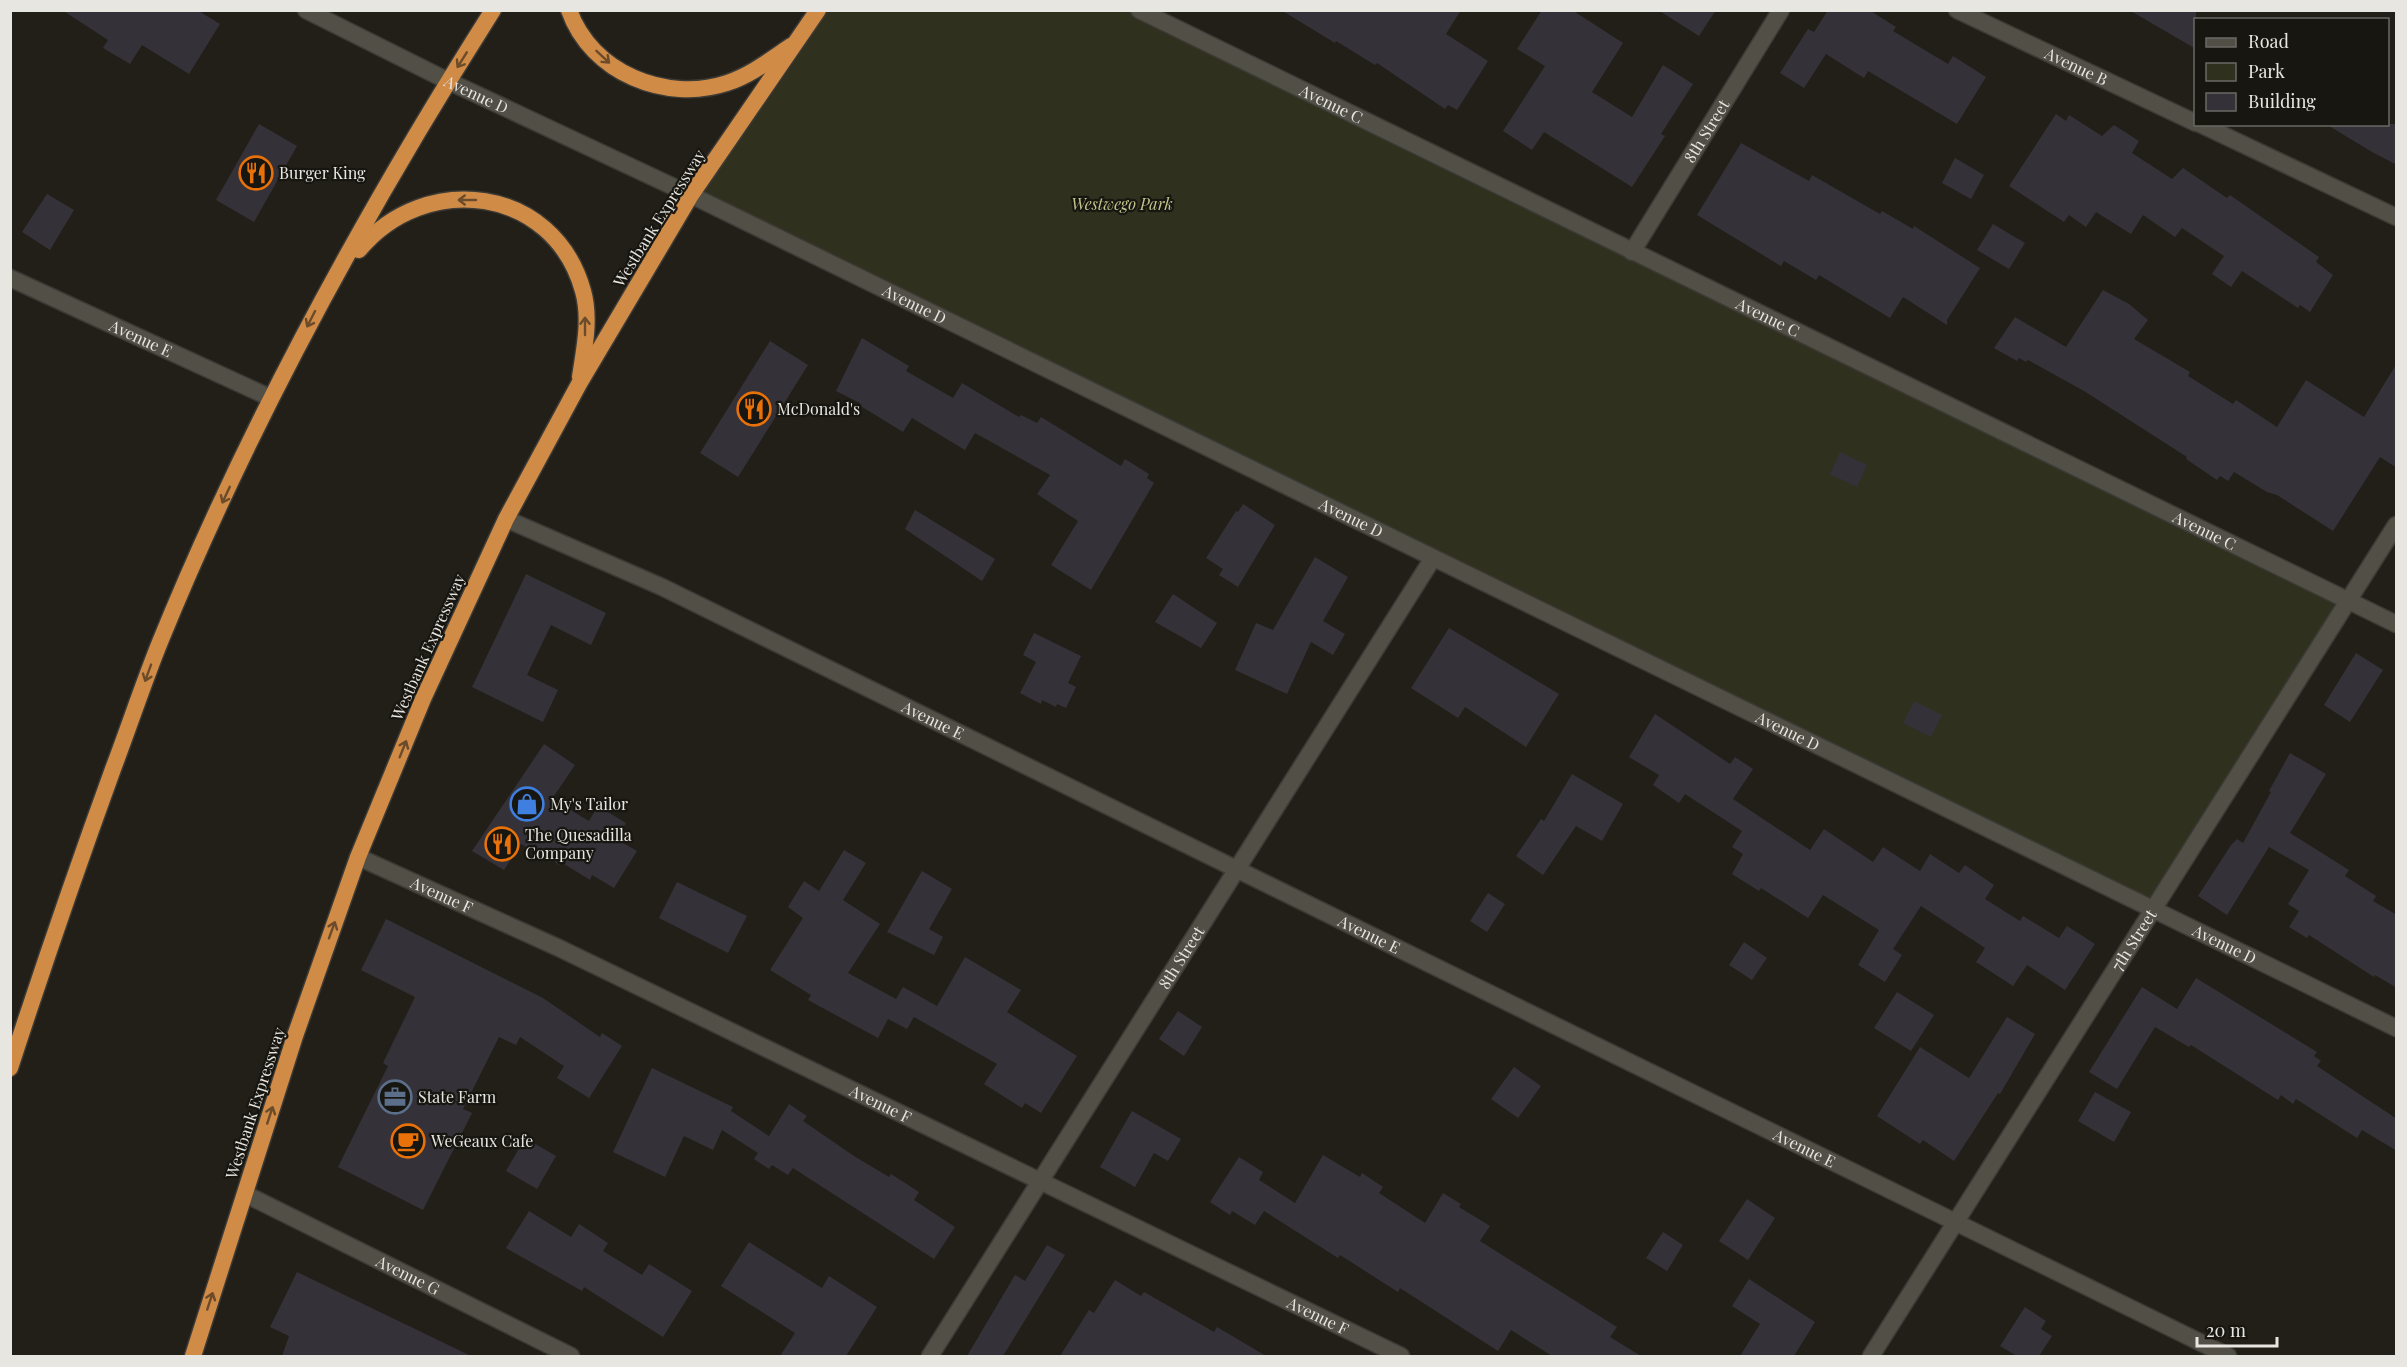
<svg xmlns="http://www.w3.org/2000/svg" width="2407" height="1367" font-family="'Playfair Display',serif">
<rect width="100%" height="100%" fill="#221f19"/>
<path fill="#30301f" d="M815,11H1139L2348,601L2154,909L691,195Z"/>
<g fill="#353138">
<path d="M62,10H197L220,24L189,74L142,45L130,64L103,48L108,40Z"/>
<path d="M1281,10H1461L1446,34L1488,61L1457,110L1448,105L1445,109L1377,63L1375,65L1336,41L1335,43Z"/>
<path d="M1542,10H1572L1623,43L1592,92L1632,117L1663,65L1693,84L1661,134L1665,136L1632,187L1544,132L1532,150L1503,131L1545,66L1517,49Z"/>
<path d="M1658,10H1716L1699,36Z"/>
<path d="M1828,10H1869L1896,27L1893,31L1948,64L1953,56L1986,77L1957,124L1868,71L1864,78L1826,54L1804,88L1780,73L1808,29L1814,32Z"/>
<path d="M2129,10H2196V49Z"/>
<path d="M2056,114L2066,121L2069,115L2102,136L2114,125L2139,141L2132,153L2172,179L2183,168L2227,198L2230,195L2319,257L2316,262L2333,275L2310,312L2300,305L2298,308L2242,271L2231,287L2212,274L2224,256L2182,228L2175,237L2143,215L2131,234L2096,212L2086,227L2069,215L2064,222L2009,186Z"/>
<path d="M259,124L297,146L254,222L216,200Z"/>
<path d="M2326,124H2397V165L2372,152Z"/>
<path d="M1741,143L1809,181L1812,175L1880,214L1882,211L1913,229L1914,226L1980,268L1947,320V325L1903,297L1890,318L1819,275L1816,280L1784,261L1781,266L1697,215Z"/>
<path d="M1955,158L1984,175L1971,199L1942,183Z"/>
<path d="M47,194L74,210L50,250L22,232Z"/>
<path d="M1993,224L2025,243L2009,269L1977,250Z"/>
<path d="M2103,290L2129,304L2148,320L2134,339L2190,372L2188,376L2233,404L2236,400L2277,427L2306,380L2364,417L2397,363V468L2380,457L2333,531L2277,495L2267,492L2234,472L2228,481L2220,476L2217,480L2186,459L2187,457L2084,391L2028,360L2026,362L2019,358L2017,361L1994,348L2015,317L2066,347Z"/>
<path d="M862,338L909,366L906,371L953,398L962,383L1019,417L1021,415L1037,423L1041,417L1121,466L1125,459L1149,474L1147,478L1154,483L1091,590L1051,565L1078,521L1037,494L1050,475L975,433L965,450L912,418L903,432L859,405L860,403L836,391Z"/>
<path d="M770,341L808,365L738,477L700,453Z"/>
<path d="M1840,452L1867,465L1857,487L1830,474Z"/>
<path d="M1243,504L1275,525L1238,587L1219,575L1223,569L1206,558L1236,511L1238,512Z"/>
<path d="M915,510L995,559L982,581L905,529Z"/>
<path d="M1315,557L1348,577L1323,621L1345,634L1333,655L1311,642L1287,694L1235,670L1256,623L1273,630Z"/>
<path d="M526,574L606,613L591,645L551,625L527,675L558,690L543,722L472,687Z"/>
<path d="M1173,594L1217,623L1201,648L1155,622Z"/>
<path d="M1449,628L1559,694L1526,747L1465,707L1458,718L1411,688Z"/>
<path d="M1034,633L1081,656L1068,683L1076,687L1066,708L1057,704L1056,707L1042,700L1041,704L1020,693L1036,662L1023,655Z"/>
<path d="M2356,653L2383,670L2350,722L2324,705Z"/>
<path d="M1914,701L1942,715L1931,737L1903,723Z"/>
<path d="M1655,714L1730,764L1735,757L1753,769L1733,799L1810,850L1824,829L1873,862L1883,847L1920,871L1930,854L1959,873L1965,865L1994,885L1985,899L2020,921L2023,916L2059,938L2067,926L2095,944L2065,990L2027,965L2013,986L1976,962L1985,948L1921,906L1893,949L1902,955L1885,982L1858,965L1879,930L1823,895L1808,918L1761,888L1759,891L1732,874L1743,854L1732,847L1742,831L1685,794L1679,803L1653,785L1659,775L1629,757Z"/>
<path d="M544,744L575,765L552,799L589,821L598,806L626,823L616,839L637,851L614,888L592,875L590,880L561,862L559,865L552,860L550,862L521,844L504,870L472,851Z"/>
<path d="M2290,753L2326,774L2290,833L2349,870L2345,876L2376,896L2373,901L2397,915V988L2375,975L2374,977L2309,935L2307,938L2289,927L2299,911L2288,904L2309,870L2269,847L2227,915L2198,896L2231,845L2237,839L2243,843L2271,792L2269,791Z"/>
<path d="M1572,774L1623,804L1602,841L1576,826L1543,875L1516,856L1541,819L1544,821Z"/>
<path d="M844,850L866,863L843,900L880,924L848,973L896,999L903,987L937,1006L965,957L1021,990L1007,1012L1077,1056L1041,1113L1025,1103L1022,1108L984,1084L997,1064L914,1017L907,1029L888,1019L878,1038L808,1000L811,995L770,970L803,918L788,907L804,881L819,891Z"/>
<path d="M922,871L952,889L929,929L943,937L934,955L887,932Z"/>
<path d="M677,882L747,916L728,953L659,918Z"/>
<path d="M1488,893L1505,904L1487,932L1470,921Z"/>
<path d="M386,919L543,998L600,1037L602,1033L622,1046L589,1098L557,1078L564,1066L520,1037L516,1045L499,1037L463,1109L472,1113L423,1210L338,1167L388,1066L383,1063L415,997L361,970Z"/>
<path d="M1744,942L1767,958L1752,980L1729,965Z"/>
<path d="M2196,978L2317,1052L2314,1056L2321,1061L2317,1066L2397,1119V1151L2362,1130L2357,1138L2296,1099L2293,1104L2281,1095L2278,1100L2191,1045L2189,1047L2155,1027L2117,1089L2089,1072L2142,987L2177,1009Z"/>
<path d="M1897,992L1934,1015L1911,1051L1874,1028Z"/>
<path d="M1178,1011L1202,1027L1184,1056L1159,1039Z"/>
<path d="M2007,1017L2035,1034L2000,1094L1998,1093L1954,1161L1923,1140L1920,1144L1877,1116L1920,1047L1969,1078Z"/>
<path d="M1514,1067L1541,1086L1518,1118L1491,1099Z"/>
<path d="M652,1068L733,1107L731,1111L769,1136L789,1104L807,1116L803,1121L854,1156L889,1177L891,1174L919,1192L914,1200L955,1227L934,1259L793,1168L788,1175L772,1165L769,1169L754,1159L758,1153L722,1130L713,1150L684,1136L665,1177L613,1152Z"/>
<path d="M2095,1092L2131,1112L2114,1142L2078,1121Z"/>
<path d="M1132,1111L1181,1139L1168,1161L1154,1153L1135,1187L1100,1167Z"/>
<path d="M525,1138L556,1156L537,1189L506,1171Z"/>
<path d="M1323,1155L1360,1177L1362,1173L1383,1187L1379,1193L1425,1223L1443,1193L1461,1204L1459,1207L1490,1226L1480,1241L1617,1327L1610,1337L1641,1356H1552L1511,1330L1498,1351L1400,1288L1398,1292L1340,1255L1338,1258L1264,1211L1255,1225L1232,1211L1230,1215L1210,1202L1239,1157L1263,1172L1259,1180L1295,1203Z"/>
<path d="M1747,1199L1775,1218L1748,1260L1719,1241Z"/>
<path d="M529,1211L571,1237L579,1224L608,1243L603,1251L642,1275L649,1264L692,1291L663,1337L584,1287L582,1291L506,1248Z"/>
<path d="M1663,1232L1683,1245L1667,1271L1646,1258Z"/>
<path d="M749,1242L822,1288L829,1276L877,1307L846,1356H780L795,1333L721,1286Z"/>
<path d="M1047,1245L1065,1255L1003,1356H967L1015,1275L1025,1281Z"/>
<path d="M297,1272L471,1356H282L289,1336L270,1327Z"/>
<path d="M1749,1279L1815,1322L1794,1356H1740L1760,1324L1732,1306Z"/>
<path d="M1115,1280L1141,1296L1144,1292L1214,1332L1217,1327L1266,1356H1060L1089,1310L1094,1313Z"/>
<path d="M2025,1307L2046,1321L2041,1329L2052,1336L2039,1356H2017L2000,1346Z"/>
</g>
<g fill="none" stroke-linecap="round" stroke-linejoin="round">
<defs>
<g id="minor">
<path id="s1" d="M306,10L448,81L691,195L2396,1028"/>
<path id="s2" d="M1139,10L2396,624"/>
<path id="s3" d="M1957,10L2196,123"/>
<path d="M2200,124L2396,217"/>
<path id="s4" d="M1632,252L1781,10"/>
<path id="s5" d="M10,278L271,398"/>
<path id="s6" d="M506,519L662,587L2228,1356"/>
<path id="s7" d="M358,857L559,948L1401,1356"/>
<path id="s8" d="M245,1194L571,1356"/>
<path id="s9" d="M930,1356L1433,558"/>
<path id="s10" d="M1871,1356L2396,525"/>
</g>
<g id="trunk">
<path d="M569,10C591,73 666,103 727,83C751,75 770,60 791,46"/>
<path d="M359,250C425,170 554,186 583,291C591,319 584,350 580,377"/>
<path d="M10,1068C43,967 77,868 113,769C129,727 143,684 160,642C250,421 365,212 493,10"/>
<path d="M193,1356L295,1036L358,857L423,699L506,519L579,384L691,195L818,10"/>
</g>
</defs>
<use href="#minor" stroke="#3c3a35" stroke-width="19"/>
<use href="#trunk" stroke="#3c3a35" stroke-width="19"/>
<use href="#minor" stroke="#524f47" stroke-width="16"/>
<use href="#trunk" stroke="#d08b47" stroke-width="16"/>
</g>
<defs><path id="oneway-shaft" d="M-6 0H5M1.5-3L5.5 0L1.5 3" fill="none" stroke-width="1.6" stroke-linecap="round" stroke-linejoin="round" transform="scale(1.5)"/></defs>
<g stroke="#6b4b29">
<use href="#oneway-shaft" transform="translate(603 57) rotate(43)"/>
<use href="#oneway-shaft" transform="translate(462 60) rotate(122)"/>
<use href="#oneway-shaft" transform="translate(467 200) rotate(180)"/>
<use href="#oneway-shaft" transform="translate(311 319) rotate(117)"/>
<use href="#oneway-shaft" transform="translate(585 326) rotate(-90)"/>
<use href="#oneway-shaft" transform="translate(226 495) rotate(115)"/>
<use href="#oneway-shaft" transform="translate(148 673) rotate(110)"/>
<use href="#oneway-shaft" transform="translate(403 749) rotate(-68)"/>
<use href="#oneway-shaft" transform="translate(332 930) rotate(-70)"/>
<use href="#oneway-shaft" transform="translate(270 1115) rotate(-72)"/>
<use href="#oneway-shaft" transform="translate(210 1301) rotate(-72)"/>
</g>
<defs>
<symbol id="restaurant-ring" viewBox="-11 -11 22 22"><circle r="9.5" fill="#181610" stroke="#e8710a" stroke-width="1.5"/><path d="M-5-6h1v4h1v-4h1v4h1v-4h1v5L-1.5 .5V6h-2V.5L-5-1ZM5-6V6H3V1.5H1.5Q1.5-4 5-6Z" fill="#e8710a"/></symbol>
<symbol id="shop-ring" viewBox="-11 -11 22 22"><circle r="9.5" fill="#181610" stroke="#3f7fe0" stroke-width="1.5"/><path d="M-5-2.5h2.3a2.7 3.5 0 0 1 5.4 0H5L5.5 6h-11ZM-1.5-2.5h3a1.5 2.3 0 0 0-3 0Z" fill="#3f7fe0"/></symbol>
<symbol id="office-ring" viewBox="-11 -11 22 22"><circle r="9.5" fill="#181610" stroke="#5c6f8a" stroke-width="1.5"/><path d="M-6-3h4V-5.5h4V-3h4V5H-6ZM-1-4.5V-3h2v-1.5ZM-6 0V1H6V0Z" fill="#5c6f8a"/></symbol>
<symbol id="cafe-ring" viewBox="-11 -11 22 22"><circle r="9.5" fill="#181610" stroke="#e8710a" stroke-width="1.5"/><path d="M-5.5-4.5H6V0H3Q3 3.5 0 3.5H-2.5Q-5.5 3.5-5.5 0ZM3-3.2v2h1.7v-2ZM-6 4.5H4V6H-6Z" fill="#e8710a"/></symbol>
</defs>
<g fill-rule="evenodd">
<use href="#restaurant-ring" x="237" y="154" width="38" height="38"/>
<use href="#restaurant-ring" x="735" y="390" width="38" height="38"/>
<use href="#shop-ring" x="508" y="785" width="38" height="38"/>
<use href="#restaurant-ring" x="483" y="825" width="38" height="38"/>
<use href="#office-ring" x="376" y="1078" width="38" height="38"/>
<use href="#cafe-ring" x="389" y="1122" width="38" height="38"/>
</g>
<g text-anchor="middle" stroke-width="4.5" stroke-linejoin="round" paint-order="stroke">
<g font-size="16" fill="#e8e6e1" stroke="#181610">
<text dy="6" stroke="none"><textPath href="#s3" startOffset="132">Avenue B</textPath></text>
<text dy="6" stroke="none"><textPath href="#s1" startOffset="190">Avenue D</textPath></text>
<text dy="6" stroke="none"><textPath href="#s2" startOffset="214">Avenue C</textPath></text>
<text dy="6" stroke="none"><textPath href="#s4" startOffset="142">8th Street</textPath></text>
<text transform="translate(659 218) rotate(-58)" y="6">Westbank Expressway</text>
<text dy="6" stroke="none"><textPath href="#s1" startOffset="676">Avenue D</textPath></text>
<text dy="6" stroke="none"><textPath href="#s2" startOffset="700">Avenue C</textPath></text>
<text dy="6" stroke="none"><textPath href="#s5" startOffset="144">Avenue E</textPath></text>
<text dy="6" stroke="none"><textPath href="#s1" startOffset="1162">Avenue D</textPath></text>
<text dy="6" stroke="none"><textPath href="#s2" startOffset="1186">Avenue C</textPath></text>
<text transform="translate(428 647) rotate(-66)" y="6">Westbank Expressway</text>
<text dy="6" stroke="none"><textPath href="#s6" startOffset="472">Avenue E</textPath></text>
<text dy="6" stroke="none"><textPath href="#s1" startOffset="1648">Avenue D</textPath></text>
<text dy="6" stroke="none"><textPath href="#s7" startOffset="92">Avenue F</textPath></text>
<text dy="6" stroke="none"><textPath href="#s6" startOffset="958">Avenue E</textPath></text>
<text dy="6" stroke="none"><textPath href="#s10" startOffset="492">7th Street</textPath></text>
<text dy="6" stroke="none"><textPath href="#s1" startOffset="2134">Avenue D</textPath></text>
<text dy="6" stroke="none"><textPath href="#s9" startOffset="471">8th Street</textPath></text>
<text transform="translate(255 1103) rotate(-72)" y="6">Westbank Expressway</text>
<text dy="6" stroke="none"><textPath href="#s7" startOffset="578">Avenue F</textPath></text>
<text dy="6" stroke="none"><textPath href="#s6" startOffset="1443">Avenue E</textPath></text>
<text dy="6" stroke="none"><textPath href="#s8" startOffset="182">Avenue G</textPath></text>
<text dy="6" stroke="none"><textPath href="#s7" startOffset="1064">Avenue F</textPath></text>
</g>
<g font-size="16" fill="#e8e6e1" stroke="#181610" text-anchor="start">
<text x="279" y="179">Burger King</text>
<text x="777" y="415">McDonald's</text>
<text x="550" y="810">My's Tailor</text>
<text x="525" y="841">The Quesadilla<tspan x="525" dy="18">Company</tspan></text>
<text x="418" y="1103">State Farm</text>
<text x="431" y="1147">WeGeaux Cafe</text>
</g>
<g font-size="16" font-style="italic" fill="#c3c68c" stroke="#181610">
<text x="1122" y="210">Westwego Park</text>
</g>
</g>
<rect width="2407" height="1367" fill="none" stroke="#e8e6e1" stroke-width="24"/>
<rect x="2194" y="18" width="195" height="108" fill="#181610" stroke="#6b6964" stroke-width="1.5"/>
<rect x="2206" y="38" width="30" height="9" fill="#524f47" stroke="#6b6964" stroke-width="1.5"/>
<text x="2248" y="48" font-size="18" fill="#e8e6e1">Road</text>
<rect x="2206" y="63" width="30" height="18" fill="#30301f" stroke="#6b6964" stroke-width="1.5"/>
<text x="2248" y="78" font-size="18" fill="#e8e6e1">Park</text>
<rect x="2206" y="93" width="30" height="18" fill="#353138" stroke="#6b6964" stroke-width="1.5"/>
<text x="2248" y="108" font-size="18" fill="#e8e6e1">Building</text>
<path d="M2197 1337v9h80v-9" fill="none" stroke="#e8e6e1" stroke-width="3"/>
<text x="2206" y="1337" font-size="18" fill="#e8e6e1" stroke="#181610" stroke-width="4.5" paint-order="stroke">20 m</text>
</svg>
